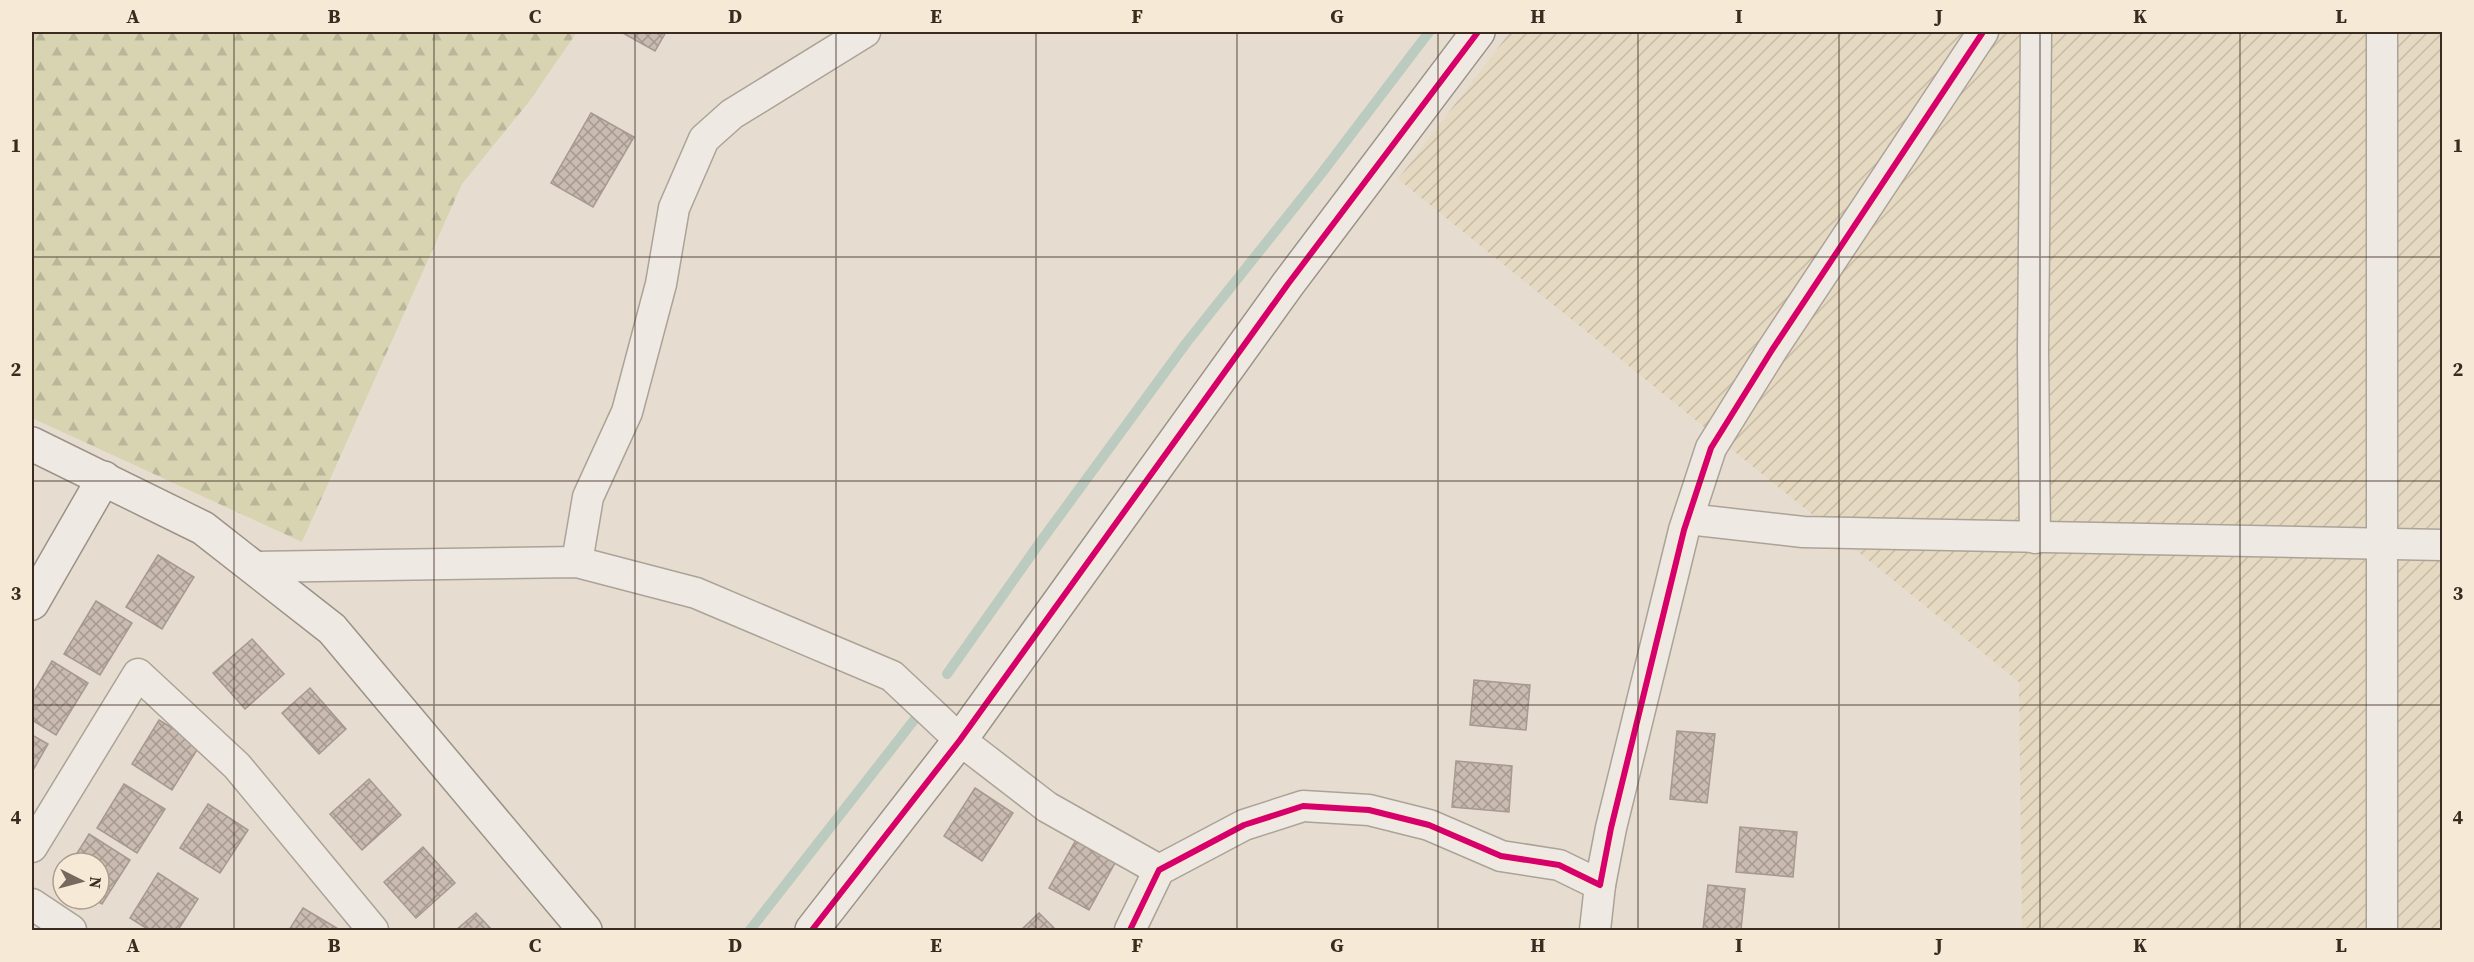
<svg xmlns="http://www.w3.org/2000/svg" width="2474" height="962" font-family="'Source Serif 4',serif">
<defs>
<pattern id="farmland-furrows" width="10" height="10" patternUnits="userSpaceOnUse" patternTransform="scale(1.5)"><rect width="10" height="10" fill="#e5dac1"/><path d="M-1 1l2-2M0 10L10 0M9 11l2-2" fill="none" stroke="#c5bba6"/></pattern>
<pattern id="forest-firs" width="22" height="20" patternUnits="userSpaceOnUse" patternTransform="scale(1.5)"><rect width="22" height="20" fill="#d8d4b2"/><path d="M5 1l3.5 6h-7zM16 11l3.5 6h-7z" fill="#bab699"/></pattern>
<pattern id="building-cross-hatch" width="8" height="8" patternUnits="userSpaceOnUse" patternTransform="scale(1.5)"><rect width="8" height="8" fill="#cabbb1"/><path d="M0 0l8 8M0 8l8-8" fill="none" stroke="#a59890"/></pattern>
</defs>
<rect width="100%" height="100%" fill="#e6ddd0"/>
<path fill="url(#farmland-furrows)" d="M1510,32H2442V930H2022L2019,682L1398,179Z"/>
<path fill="url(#forest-firs)" d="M32,32H577L528,103L462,184L302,542L32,418Z"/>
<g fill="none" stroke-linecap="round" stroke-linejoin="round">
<g stroke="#bbcbbf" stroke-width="10">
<path d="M947,674L1041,541L1187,342L1321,174L1429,32"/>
<path d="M750,930L918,715"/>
</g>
</g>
<g fill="url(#building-cross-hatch)" stroke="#a6998f" stroke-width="1.5">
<path d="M621,32H666L655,51Z"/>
<path d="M591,113L634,137L593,207L551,183Z"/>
<path d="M158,555L194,577L162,629L126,607Z"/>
<path d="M96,601L132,623L100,675L64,654Z"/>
<path d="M252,639L284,674L245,709L213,673Z"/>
<path d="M52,661L88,683L56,735L32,720V695Z"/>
<path d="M1474,680L1530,685L1526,730L1470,725Z"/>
<path d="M310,688L346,729L319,754L282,713Z"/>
<path d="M159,720L200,745L172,790L132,764Z"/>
<path d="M1677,731L1715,734L1707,803L1670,799Z"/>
<path d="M32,735L48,744L32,772Z"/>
<path d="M1456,761L1512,766L1509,812L1452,807Z"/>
<path d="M369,779L401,815L362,850L330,814Z"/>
<path d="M124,784L165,809L137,853L97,828Z"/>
<path d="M975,788L1013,813L982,861L944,836Z"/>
<path d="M208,804L248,830L220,873L180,848Z"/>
<path d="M1740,827L1797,832L1793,877L1736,872Z"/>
<path d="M89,834L130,860L102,904L94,899H99V863H71Z"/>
<path d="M1077,838L1116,861L1089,910L1049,888Z"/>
<path d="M423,847L455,883L416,918L384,882Z"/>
<path d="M158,873L198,899L178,930H149L130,918Z"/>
<path d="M1708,885L1745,889L1741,930H1703Z"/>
<path d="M303,908L340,930H289Z"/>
<path d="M476,913L492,930H456Z"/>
<path d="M1039,913L1056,930H1021Z"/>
</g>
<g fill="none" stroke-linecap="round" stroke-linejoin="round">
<defs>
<g id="street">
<path d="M1688,519L1803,532L2442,545"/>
<path d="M2035,538L2033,350L2036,32"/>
<path d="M577,562L588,497L627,412L661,284L674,208L704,139L732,114L865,32"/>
<path d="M253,567L577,562L696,593L892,676L960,740L1047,807L1159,870"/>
<path d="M32,847L138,674L237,766L373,930"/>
<path d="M32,904L71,930"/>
<path d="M1130,930L1159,870L1244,825L1303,806L1369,810L1429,825L1501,856L1559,865L1600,885L1611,828L1684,530L1711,448L1772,350L1983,32"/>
<path d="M1595,930L1600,885"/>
<path d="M2382,930V32"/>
</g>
<g id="secondary">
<path d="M32,444L203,528L332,629L585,930"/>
<path d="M32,603L104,478"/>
<path d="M812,930L960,740L1288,284L1478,32"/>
</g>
</defs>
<use href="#street" stroke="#aca398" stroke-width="33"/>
<use href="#secondary" stroke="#9b9288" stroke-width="36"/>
<use href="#street" stroke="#eee9e2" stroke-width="30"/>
<use href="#secondary" stroke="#eee9e2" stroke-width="33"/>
<defs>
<g id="cycleway">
<path d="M812,930L960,740L1288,284L1478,32"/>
<path d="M1130,930L1159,870L1244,825L1303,806L1369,810L1429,825L1501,856L1559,865L1600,885L1611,828L1684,530L1711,448L1772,350L1983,32"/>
</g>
</defs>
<use href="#cycleway" stroke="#f6ead7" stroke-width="10"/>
<use href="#cycleway" stroke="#d6006c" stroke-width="6"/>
</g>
<path fill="none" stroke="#3b2a20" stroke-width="1.5" stroke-opacity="0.55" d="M234,32V930M434,32V930M635,32V930M836,32V930M1036,32V930M1237,32V930M1438,32V930M1638,32V930M1839,32V930M2040,32V930M2240,32V930M32,257H2442M32,481H2442M32,705H2442"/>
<rect width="2474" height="962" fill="none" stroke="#f6ead7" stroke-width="66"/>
<g transform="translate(81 881) rotate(96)"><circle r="28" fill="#f6ead7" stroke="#ab9d8e" stroke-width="1.5"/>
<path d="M0-4.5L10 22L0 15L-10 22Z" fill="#77695e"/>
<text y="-9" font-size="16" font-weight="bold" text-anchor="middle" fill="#3b2a20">N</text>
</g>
<rect x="33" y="33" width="2408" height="896" fill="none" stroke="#3b2a20" stroke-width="2"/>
<g font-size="20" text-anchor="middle" font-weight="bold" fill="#3b2a20">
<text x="133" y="23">A</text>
<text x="334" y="23">B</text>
<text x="535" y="23">C</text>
<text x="735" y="23">D</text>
<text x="936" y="23">E</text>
<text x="1137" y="23">F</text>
<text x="1337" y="23">G</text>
<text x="1538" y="23">H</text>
<text x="1739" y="23">I</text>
<text x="1939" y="23">J</text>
<text x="2140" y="23">K</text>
<text x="2341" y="23">L</text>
<text x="16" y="152">1</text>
<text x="2458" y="152">1</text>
<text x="16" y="376">2</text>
<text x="2458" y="376">2</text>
<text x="16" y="600">3</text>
<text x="2458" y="600">3</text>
<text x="16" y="824">4</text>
<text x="2458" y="824">4</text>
<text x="133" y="952">A</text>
<text x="334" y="952">B</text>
<text x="535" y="952">C</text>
<text x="735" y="952">D</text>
<text x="936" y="952">E</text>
<text x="1137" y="952">F</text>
<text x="1337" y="952">G</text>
<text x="1538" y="952">H</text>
<text x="1739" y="952">I</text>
<text x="1939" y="952">J</text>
<text x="2140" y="952">K</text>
<text x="2341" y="952">L</text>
</g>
</svg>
